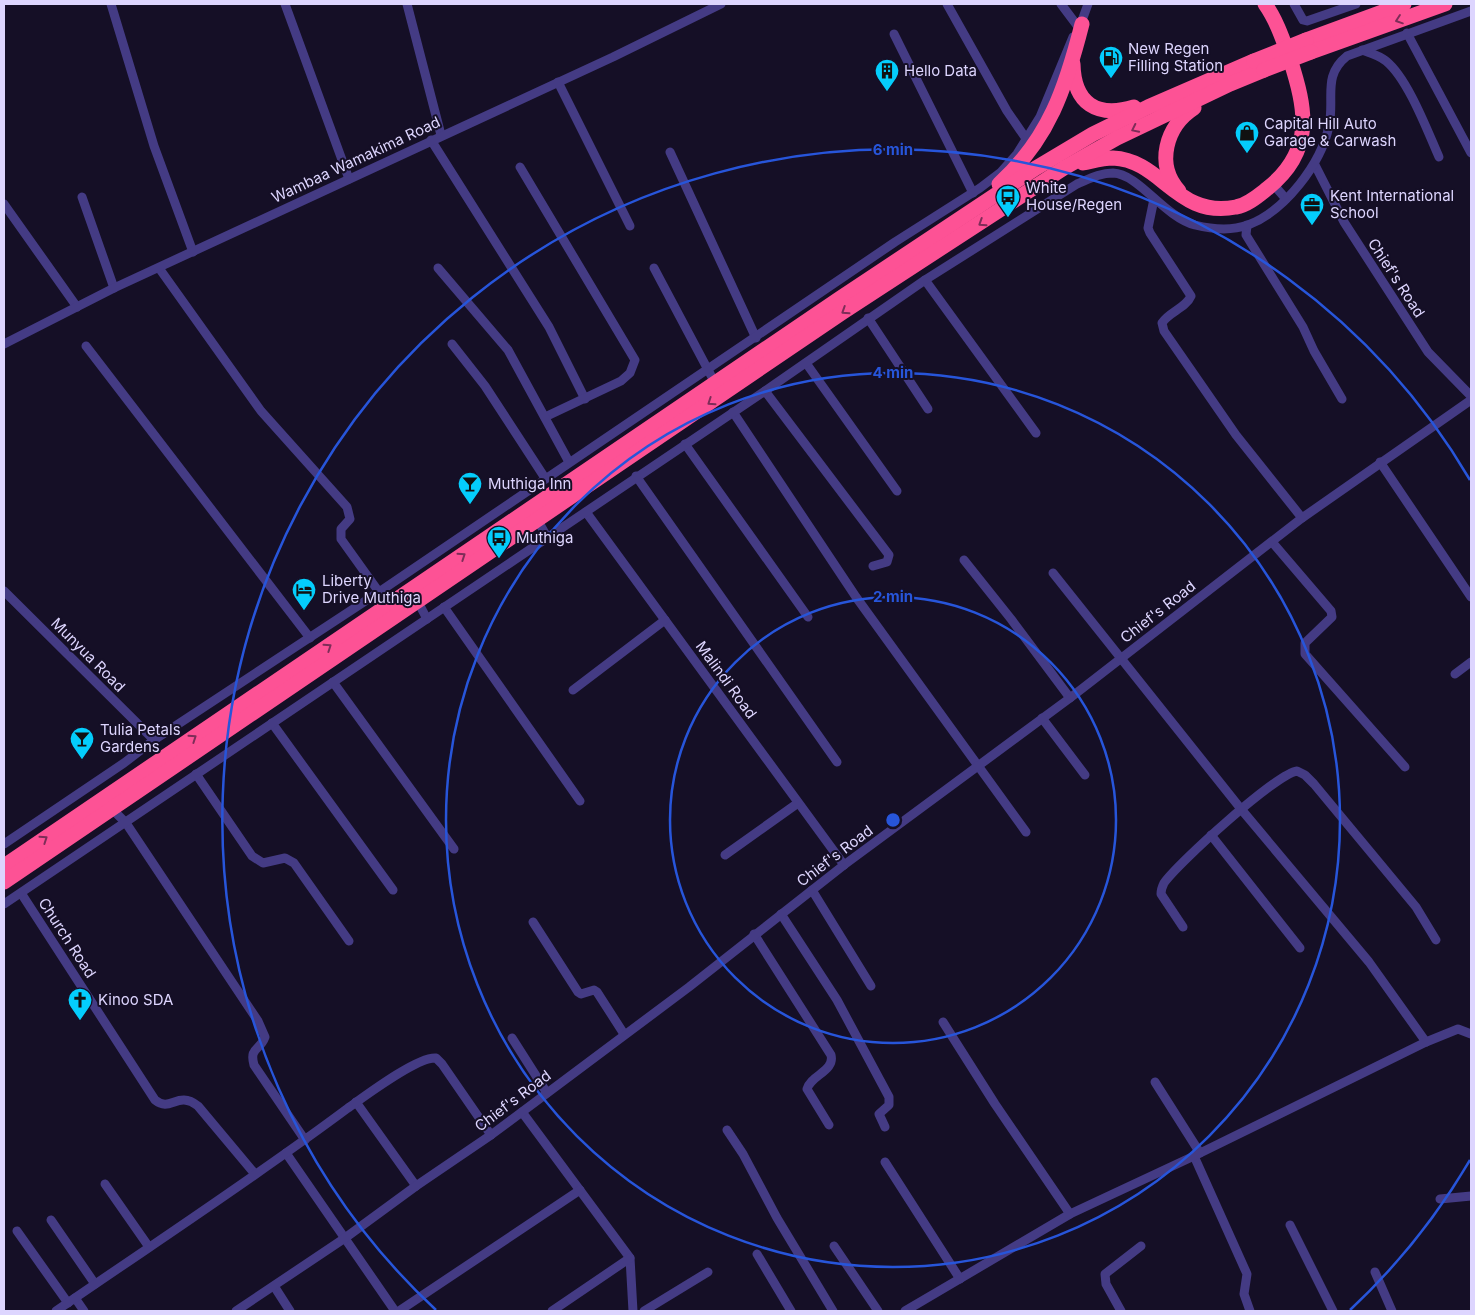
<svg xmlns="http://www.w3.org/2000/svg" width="1475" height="1315" font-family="Inter,sans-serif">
<rect width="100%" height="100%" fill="#150f26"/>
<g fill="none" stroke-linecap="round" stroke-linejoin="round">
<g stroke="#443b84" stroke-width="9">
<path d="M111,4L154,146L193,252"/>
<path d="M285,4L349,179"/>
<path d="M407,4L441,135"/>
<path d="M947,4L1007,111L1027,140"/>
<path d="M1061,4L1079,28"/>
<path d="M1294,4L1303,20L1307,21L1356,4"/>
<path d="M1080,26L1088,4"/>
<path d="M1407,33L1471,153"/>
<path d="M894,34L973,193"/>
<path d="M1362,50C1370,53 1379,55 1386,61C1408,79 1427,130 1439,157"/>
<path d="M558,82L630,226"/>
<path d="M431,140L549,327L585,399"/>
<path d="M670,152L756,338"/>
<path d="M1315,165L1344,222L1428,352L1471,396"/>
<path d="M520,167L635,360L630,373L621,381L545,417"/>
<path d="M1273,184L1286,199"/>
<path d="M82,197L114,288"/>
<path d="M1154,199L1148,228L1150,233L1191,296C1186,308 1169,312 1162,323L1164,331L1236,435L1302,518"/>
<path d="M4,204L77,307"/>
<path d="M1247,225L1246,235L1303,327L1314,351L1342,399"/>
<path d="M159,268L261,411L347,507L350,519L341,529V539L379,592"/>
<path d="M438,268L508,350L569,462"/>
<path d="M654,268L715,383"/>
<path d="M925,280L1036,433"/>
<path d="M868,318L928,409"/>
<path d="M4,344L114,288L613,57L721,4"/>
<path d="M452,344L485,386L545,478"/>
<path d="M86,346L310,638"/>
<path d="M806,363L897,491"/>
<path d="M765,391L889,555L887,562L873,566"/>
<path d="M733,412L856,597L1026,832"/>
<path d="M685,444L808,617"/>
<path d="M1380,462L1471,597"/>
<path d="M636,476L837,762"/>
<path d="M586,512L844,865"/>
<path d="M537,519L547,537"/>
<path d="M1272,542L1331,611L1332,617L1305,643V654L1405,767"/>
<path d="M964,560L1011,619L1070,698"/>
<path d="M1053,573L1241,809L1369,962L1426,1042"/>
<path d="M4,591L154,740"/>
<path d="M417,600L427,619"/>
<path d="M444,607L580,801"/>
<path d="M1455,674L1471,662"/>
<path d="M333,682L454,849"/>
<path d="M573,690L665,620"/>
<path d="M1042,718L1085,775"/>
<path d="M272,723L393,890"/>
<path d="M196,774L252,856L263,863L285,858L294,863L349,941"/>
<path d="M111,808L126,823L258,1021L265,1037C260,1051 249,1047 254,1065L305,1140"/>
<path d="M1211,835L1300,948"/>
<path d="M4,844L124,763L154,740L379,592L895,242L980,188L1001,172L1017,154L1040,117L1073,37"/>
<path d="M725,855L798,803"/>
<path d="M812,890L871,986"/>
<path d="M21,893L155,1100C171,1113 177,1090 198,1106L255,1174"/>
<path d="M4,904L765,391L925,280L1077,184C1089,179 1100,173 1113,173C1139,174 1163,216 1195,225C1211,229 1231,231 1248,225C1285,211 1321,164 1329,126C1335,98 1322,76 1347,56L1471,11"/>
<path d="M781,914L837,1000L889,1097V1105L879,1114L885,1127"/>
<path d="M533,922L578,992L581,994L594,990L597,992L624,1034"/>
<path d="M1183,927L1161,894C1161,890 1162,887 1164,883C1178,863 1276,774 1297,771L1305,775L1314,784L1416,907L1436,940"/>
<path d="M754,934L831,1055C835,1071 811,1075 807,1089L829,1125"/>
<path d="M943,1022L995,1104L1070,1214"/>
<path d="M512,1038L547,1093"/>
<path d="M1155,1082L1200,1153"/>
<path d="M356,1102L416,1186"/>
<path d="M522,1112L630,1258L633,1311"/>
<path d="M727,1130L743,1154L777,1218L833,1311"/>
<path d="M286,1153L395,1311"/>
<path d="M1194,1156L1247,1274L1244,1294L1250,1311"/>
<path d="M885,1162L960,1279"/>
<path d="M105,1184L149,1247"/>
<path d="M1440,1199L1471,1196"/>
<path d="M51,1220L95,1284"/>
<path d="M1290,1225L1333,1311"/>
<path d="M17,1231L68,1303"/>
<path d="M834,1246L878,1311"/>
<path d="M757,1254L791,1311"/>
<path d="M1375,1272L1392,1311"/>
<path d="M274,1286L290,1311"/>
<path d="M75,1298L84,1311"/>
<path d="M56,1311C153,1244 253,1179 348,1108C365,1096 418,1056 436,1058L442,1064L491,1135"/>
<path d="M236,1311L345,1238L416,1186L491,1135L689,987L844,865L1070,698L1302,518L1471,400"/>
<path d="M399,1311L580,1190"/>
<path d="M552,1311L630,1258"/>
<path d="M644,1311L708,1272"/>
<path d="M905,1311L1070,1214L1194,1156L1426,1042L1458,1029L1471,1034"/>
<path d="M1121,1311L1106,1284L1105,1274L1141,1246"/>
</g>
<g stroke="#fd5295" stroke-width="15">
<path d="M1306,40L1404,4"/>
<path d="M1311,52L1445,4"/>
<path d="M1073,64C1074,104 1097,118 1134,107"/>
<path d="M1083,163C1093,161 1103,158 1113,158C1162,160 1177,219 1236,207C1248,205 1259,195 1268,188C1315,150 1306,109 1290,59C1283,40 1277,21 1265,4"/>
<path d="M999,184C1049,139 1066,87 1082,24"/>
<path d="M1179,191C1155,165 1166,126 1194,108"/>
<path d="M4,866L839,299L1036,168L1093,134L1148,107L1254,61"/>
<path d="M4,882L843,312L1064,168L1117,138L1230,84L1264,70"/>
</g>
<g stroke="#fd5295" stroke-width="15">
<path d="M1254,61L1306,40"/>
<path d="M1264,70L1311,52"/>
</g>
</g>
<defs><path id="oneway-chevron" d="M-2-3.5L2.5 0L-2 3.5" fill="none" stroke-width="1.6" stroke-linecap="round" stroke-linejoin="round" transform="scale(1.25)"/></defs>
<g stroke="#7d2d58">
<use href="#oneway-chevron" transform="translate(1399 20) rotate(161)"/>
<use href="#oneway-chevron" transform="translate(1135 129) rotate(154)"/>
<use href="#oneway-chevron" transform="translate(982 223) rotate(147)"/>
<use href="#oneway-chevron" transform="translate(845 311) rotate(147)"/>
<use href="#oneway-chevron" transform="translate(711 402) rotate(146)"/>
<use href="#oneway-chevron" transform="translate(462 556) rotate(-34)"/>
<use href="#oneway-chevron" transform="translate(328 647) rotate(-34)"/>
<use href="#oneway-chevron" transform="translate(193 738) rotate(-34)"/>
<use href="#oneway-chevron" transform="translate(44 839) rotate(-34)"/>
</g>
<g fill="none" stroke="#2755da" stroke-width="2.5">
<circle cx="893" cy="820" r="223"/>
<circle cx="893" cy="820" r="447"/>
<path d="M1470 1160A670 670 0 0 1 1350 1310M436 1310A670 670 0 1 1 1470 480"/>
</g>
<defs>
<symbol id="fuel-pin" viewBox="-11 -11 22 30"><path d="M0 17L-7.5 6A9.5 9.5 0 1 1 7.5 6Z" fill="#04cdfc" stroke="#150f26"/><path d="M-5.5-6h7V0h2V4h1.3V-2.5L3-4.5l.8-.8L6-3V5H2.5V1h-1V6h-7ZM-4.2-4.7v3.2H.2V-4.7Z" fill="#111"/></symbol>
<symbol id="building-pin" viewBox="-11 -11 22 30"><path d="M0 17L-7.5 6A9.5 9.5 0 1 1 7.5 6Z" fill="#04cdfc" stroke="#150f26"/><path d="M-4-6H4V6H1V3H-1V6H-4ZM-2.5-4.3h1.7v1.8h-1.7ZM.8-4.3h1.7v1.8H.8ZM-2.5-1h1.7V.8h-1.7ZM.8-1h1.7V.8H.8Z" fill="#111"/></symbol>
<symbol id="shop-pin" viewBox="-11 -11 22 30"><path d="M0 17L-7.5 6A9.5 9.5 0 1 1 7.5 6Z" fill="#04cdfc" stroke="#150f26"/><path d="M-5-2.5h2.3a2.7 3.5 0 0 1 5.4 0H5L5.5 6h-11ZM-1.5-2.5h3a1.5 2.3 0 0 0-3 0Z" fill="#111"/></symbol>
<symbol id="bus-pin" viewBox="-11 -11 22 30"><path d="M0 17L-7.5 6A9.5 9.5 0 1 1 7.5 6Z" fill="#04cdfc" stroke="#150f26"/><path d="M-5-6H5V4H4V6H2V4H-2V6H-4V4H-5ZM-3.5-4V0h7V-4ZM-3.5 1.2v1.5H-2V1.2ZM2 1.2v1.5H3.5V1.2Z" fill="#111"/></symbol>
<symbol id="office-pin" viewBox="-11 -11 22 30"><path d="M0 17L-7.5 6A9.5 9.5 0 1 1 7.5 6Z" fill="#04cdfc" stroke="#150f26"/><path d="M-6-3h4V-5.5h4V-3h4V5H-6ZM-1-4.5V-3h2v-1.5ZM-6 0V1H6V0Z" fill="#111"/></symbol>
<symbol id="bar-pin" viewBox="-11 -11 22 30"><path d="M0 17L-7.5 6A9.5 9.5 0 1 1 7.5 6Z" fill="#04cdfc" stroke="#150f26"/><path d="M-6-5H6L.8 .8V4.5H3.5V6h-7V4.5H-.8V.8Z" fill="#111"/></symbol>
<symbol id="hotel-pin" viewBox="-11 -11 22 30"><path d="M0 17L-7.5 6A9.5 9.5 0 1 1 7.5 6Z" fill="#04cdfc" stroke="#150f26"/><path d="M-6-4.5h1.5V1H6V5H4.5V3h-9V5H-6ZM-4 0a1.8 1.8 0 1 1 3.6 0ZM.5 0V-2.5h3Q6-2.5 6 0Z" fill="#111"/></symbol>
<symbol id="church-pin" viewBox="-11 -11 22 30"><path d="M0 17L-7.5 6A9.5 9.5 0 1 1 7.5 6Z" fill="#04cdfc" stroke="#150f26"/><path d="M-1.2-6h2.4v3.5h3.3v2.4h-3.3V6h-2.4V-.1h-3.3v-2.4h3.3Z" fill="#111"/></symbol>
</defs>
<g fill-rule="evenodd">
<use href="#fuel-pin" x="1097" y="44" width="28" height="38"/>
<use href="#building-pin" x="873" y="57" width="28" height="38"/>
<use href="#shop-pin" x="1233" y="119" width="28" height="38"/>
<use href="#bus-pin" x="994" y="183" width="28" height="38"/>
<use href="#office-pin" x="1298" y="191" width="28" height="38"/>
<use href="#bar-pin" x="456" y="470" width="28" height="38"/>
<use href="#bus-pin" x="485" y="524" width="28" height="38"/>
<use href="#hotel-pin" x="290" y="576" width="28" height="38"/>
<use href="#bar-pin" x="68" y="725" width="28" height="38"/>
<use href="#church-pin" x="66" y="986" width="28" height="38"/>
</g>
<g text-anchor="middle" stroke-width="4" stroke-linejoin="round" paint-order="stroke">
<g font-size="15" fill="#ddd5fe" stroke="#150f26" text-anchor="start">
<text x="1128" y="54">New Regen<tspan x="1128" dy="17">Filling Station</tspan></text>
<text x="904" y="76">Hello Data</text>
<text x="1264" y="129">Capital Hill Auto<tspan x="1264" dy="17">Garage &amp; Carwash</tspan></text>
<text x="1026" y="193">White<tspan x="1026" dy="17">House/Regen</tspan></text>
<text x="1330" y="201">Kent International<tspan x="1330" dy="17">School</tspan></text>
<text x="488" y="489">Muthiga Inn</text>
<text x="516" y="543">Muthiga</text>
<text x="322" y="586">Liberty<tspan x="322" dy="17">Drive Muthiga</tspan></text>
<text x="100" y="735">Tulia Petals<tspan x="100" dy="17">Gardens</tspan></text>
<text x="98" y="1005">Kinoo SDA</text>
</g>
<g font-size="15" fill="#ddd5fe" stroke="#150f26">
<text transform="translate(356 160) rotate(-25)" y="5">Wambaa Wamakima Road</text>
<text transform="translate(1396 278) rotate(57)" y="5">Chief's Road</text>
<text transform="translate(1158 612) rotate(-38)" y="5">Chief's Road</text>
<text transform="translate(88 655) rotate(45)" y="5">Munyua Road</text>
<text transform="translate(726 680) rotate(54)" y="5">Malindi Road</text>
<text transform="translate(835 856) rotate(-37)" y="5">Chief's Road</text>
<text transform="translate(67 938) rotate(57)" y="5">Church Road</text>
<text transform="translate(513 1101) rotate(-37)" y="5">Chief's Road</text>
</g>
</g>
<circle cx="893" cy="820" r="8" fill="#2755da" stroke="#150f26" stroke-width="2.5"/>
<g font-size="15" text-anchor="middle" font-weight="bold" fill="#2755da" stroke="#150f26" stroke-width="4" stroke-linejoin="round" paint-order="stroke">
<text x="893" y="155">6 min</text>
<text x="893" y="378">4 min</text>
<text x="893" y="602">2 min</text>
</g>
<rect width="1475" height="1315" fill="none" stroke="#ddd5fe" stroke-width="10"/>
</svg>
